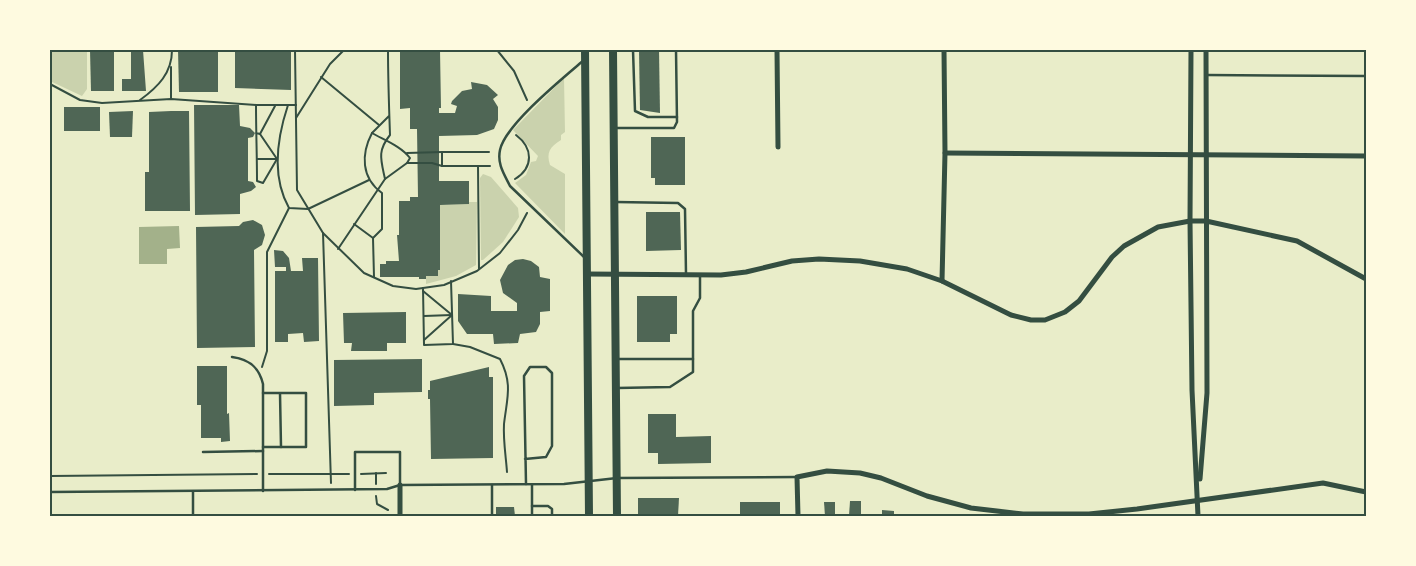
<svg xmlns="http://www.w3.org/2000/svg" width="1416" height="566" font-family="'DejaVu Sans',sans-serif">
<rect width="100%" height="100%" fill="#e9edc9"/>
<g fill="#cad2ad">
<path d="M50,50H87V89L82,96L50,81Z"/>
<path d="M564,78L565,132L561,135V140C550,147 546,152 550,165L565,174V234L515,183L526,175L531,162L536,161L538,156L513,130Z"/>
<path d="M483,174L491,177L518,208L519,217L503,242L483,260H481L480,178Z"/>
<path d="M469,202H477L476,265L456,276L426,284V276H438V270L440,269V205L469,204Z"/>
</g>
<path fill="#a3b18a" d="M179,226L180,248L167,249V264H139V227Z"/>
<g fill="#4f6655">
<path d="M90,50H114V91H91Z"/>
<path d="M131,50H143L146,91H122V79H131Z"/>
<path d="M178,50H218V92H179Z"/>
<path d="M235,50H291V90L235,88Z"/>
<path d="M400,50H440L441,108H439V113H455L457,106L451,104L452,101L462,91L472,89L471,82L487,85L498,95L493,99L498,107V120L494,129L477,135L439,136V181H469V204L440,205V270H438V276H426V279H419V277H380V264H386V261H399L397,235H399V201H410V197H418L417,129H410V108L400,109Z"/>
<path d="M639,50H659L660,113L640,110Z"/>
<path d="M194,105H239L240,126L250,128L255,133L253,137L248,138V181L253,182L256,187L251,191L240,194V214L195,215Z"/>
<rect x="64" y="107" width="36" height="24"/>
<path d="M133,111L132,137H110L109,112Z"/>
<path d="M171,111H189L190,211H145V172H149V112Z"/>
<path d="M651,137H685V185H655V178H651Z"/>
<path d="M646,212H680L681,250L646,251Z"/>
<path d="M253,220L262,225L265,235L262,245L254,250L255,347L197,348L196,227L239,226L243,222Z"/>
<path d="M274,250L283,251L289,258L291,271H303L302,258H318L319,341L304,342L303,333L288,334V342H275V271H286V267H275Z"/>
<path d="M523,259L531,261L539,267L540,277L550,279V311L540,312V324L536,332L520,334L518,343L494,344L493,334H467L458,321V294L491,296V311H517V303L503,293L500,280L508,265L515,260Z"/>
<path d="M637,296H677V334H670V342H637Z"/>
<path d="M406,312V343H387V351H351L352,343H344L343,313Z"/>
<path d="M422,359V392L374,393V405L334,406V360Z"/>
<path d="M197,366H227V414L229,413L230,441L221,442V438H201V405H197Z"/>
<path d="M489,367V377H493V458L431,459L430,399H428V390H430V381Z"/>
<path d="M648,414H676V437L711,436V463L658,464V453H648Z"/>
<path d="M638,498H679L678,516H638Z"/>
<path d="M850,501H861V516H849Z"/>
<rect x="740" y="502" width="40" height="14"/>
<path d="M824,502H835V516H825Z"/>
<path d="M496,507H514L515,516H496Z"/>
<path d="M882,510L894,511V516H882Z"/>
</g>
<g fill="none" stroke-linecap="round" stroke-linejoin="round">
<g stroke="#344e41" stroke-width="2">
<path d="M295,50L297,190L323,233L364,273L393,286L416,289L444,285L477,271L500,253L518,230L527,213"/>
<path d="M388,50C388,78 389,107 390,135C377,151 381,160 385,179L407,163L410,158C401,146 384,140 372,133L389,116"/>
<path d="M497,50L514,71L527,100"/>
<path d="M321,77L379,125"/>
<path d="M50,84L80,100L102,103L171,99L256,105"/>
<path d="M171,99V67"/>
<path d="M140,100C158,87 172,73 172,50"/>
<path d="M288,105C277,138 271,176 289,208L308,209L369,180"/>
<path d="M296,118L330,64L344,50"/>
<path d="M256,133L260,134L277,159L263,183L257,181C257,156 256,130 256,105H296"/>
<path d="M372,133C361,154 361,178 382,193V229L373,238"/>
<path d="M260,134L275,106"/>
<path d="M489,152H442V166H490"/>
<path d="M407,153L442,152"/>
<path d="M257,159H277"/>
<path d="M407,163H432L442,166"/>
<path d="M478,166L479,269"/>
<path d="M515,179C534,167 533,148 516,135"/>
<path d="M354,224L373,238L374,277"/>
<path d="M323,233L331,483"/>
<path d="M338,249L385,179"/>
<path d="M423,288L424,345L453,344L451,281"/>
<path d="M423,291L452,315"/>
<path d="M424,316L452,315"/>
<path d="M424,340L452,315"/>
<path d="M453,344L470,347L500,359C513,384 507,398 504,424C503,440 506,457 507,472"/>
<path d="M262,367L267,351V252L289,208"/>
<path d="M376,473V484"/>
<path d="M269,474H349"/>
<path d="M361,474L386,473"/>
<path d="M50,476L257,474"/>
<path d="M376,496L377,504L388,510"/>
</g>
<g stroke="#344e41" stroke-width="2.5">
<path d="M633,50L635,111L648,117H677"/>
<path d="M584,60C563,78 505,125 500,150C497,164 504,174 510,186L584,257"/>
<path d="M1207,75L1366,76"/>
<path d="M615,128H674L677,122L676,50"/>
<path d="M616,202L678,203L685,209L686,274"/>
<path d="M232,357C249,359 259,367 263,384V491"/>
<path d="M617,359H693"/>
<path d="M617,388L670,387L693,372V311L700,298V275"/>
<path d="M263,393H306V447H281L280,393"/>
<path d="M263,447H281"/>
<path d="M203,452L263,451"/>
<path d="M525,459L546,457L552,446V373L546,367H530L524,376L526,484"/>
<path d="M492,485V516"/>
<path d="M532,485V516"/>
<path d="M355,490V452H400V484"/>
<path d="M50,492L387,489L400,485L564,484L617,478L797,477"/>
<path d="M193,492V516"/>
<path d="M532,506H548L552,509V516"/>
</g>
<g stroke="#344e41" stroke-width="5">
<path d="M777,50L778,147"/>
<path d="M1191,50L1190,221L1192,390L1198,516"/>
<path d="M945,153L1366,156"/>
<path d="M587,274L721,275L746,272L792,261L819,259L860,261L907,269L942,281L1011,315L1031,320H1045L1065,312L1079,301L1112,257L1124,246L1158,227L1190,221H1206L1297,241L1366,279"/>
<path d="M942,281L945,153L944,50"/>
<path d="M1200,479L1207,393L1206,50"/>
<path d="M400,485V516"/>
<path d="M798,516L797,477L827,471L860,473L881,478L927,496L971,508L1023,514H1089L1137,509L1323,483L1366,492"/>
</g>
<g stroke="#344e41" stroke-width="8">
<path d="M585,50L589,516"/>
<path d="M613,50L617,516"/>
</g>
</g>
<rect width="1416" height="566" fill="none" stroke="#fefae0" stroke-width="102"/>
<rect x="51" y="51" width="1314" height="464" fill="none" stroke="#344e41" stroke-width="2"/>
</svg>
